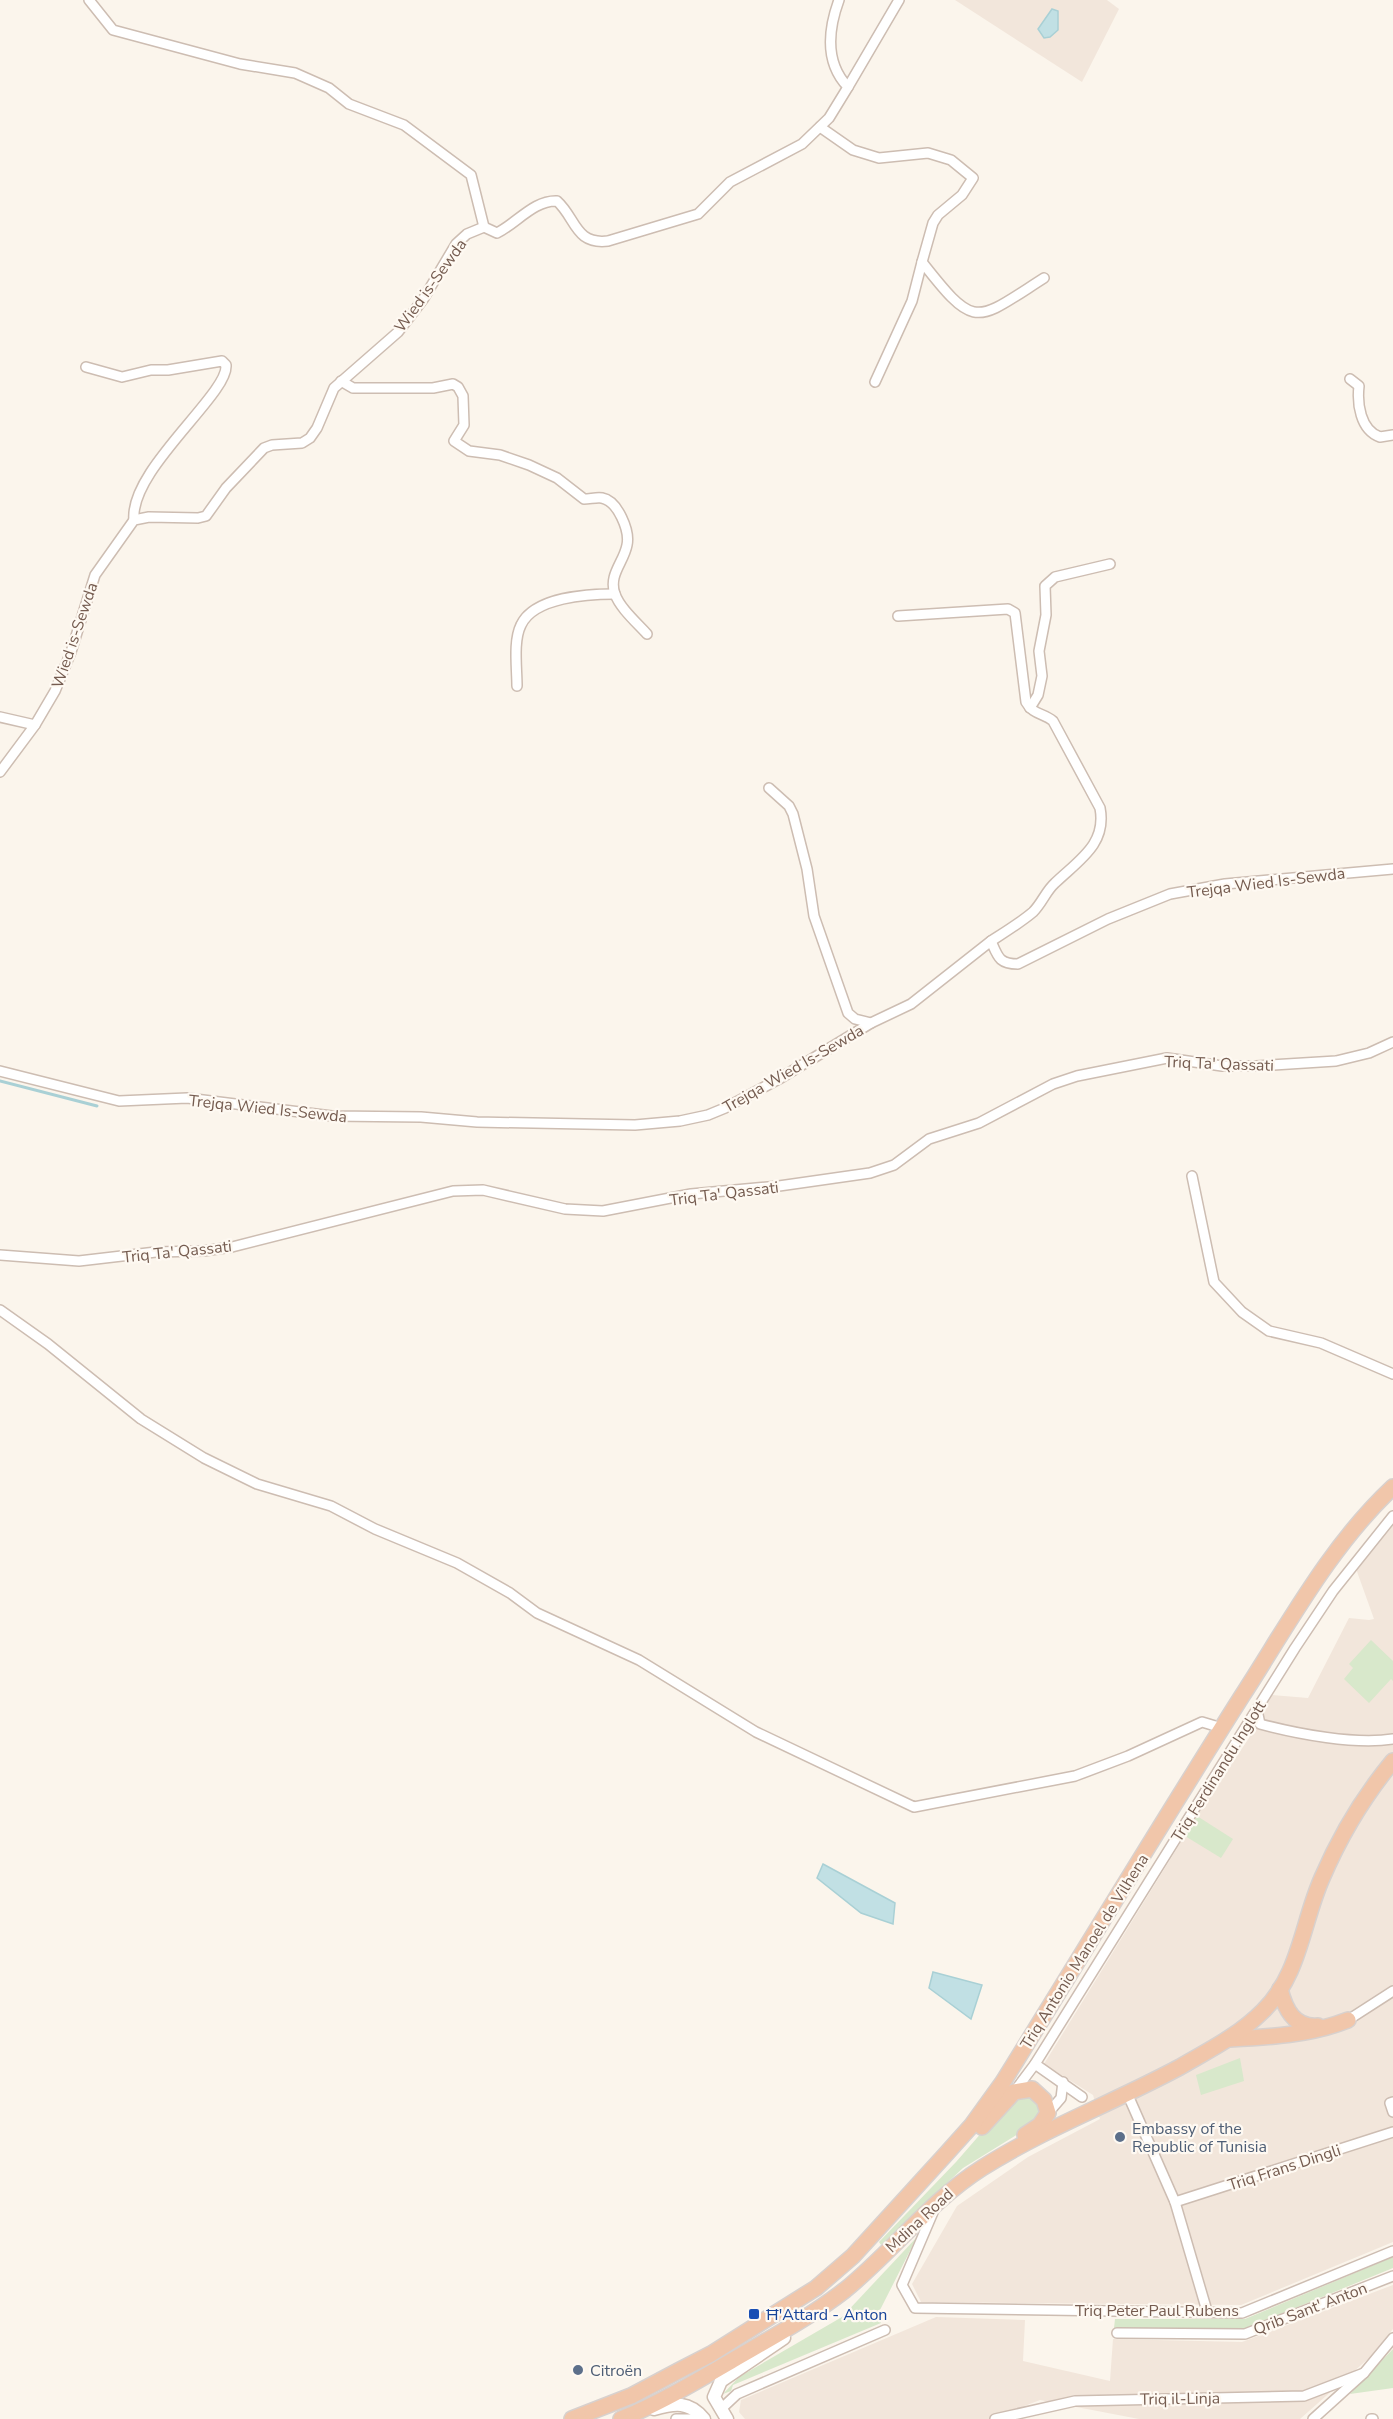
<svg xmlns="http://www.w3.org/2000/svg" width="1393" height="2419" font-family="'Nunito Sans',sans-serif">
<rect width="100%" height="100%" fill="#fbf5ec"/>
<g fill="#f2e6db">
<path d="M955,0H1107L1119,9L1082,82Z"/>
<path d="M1393,1523V2242L1241,2305L921,2302L912,2284L957,2206L1028,2157L1100,2119L1093,2095L1044,2064L1197,1816L1249,1738L1257,1718L1272,1695L1308,1698L1349,1618L1369,1620L1374,1619L1355,1566Z"/>
<path d="M1393,2285V2329L1369,2358L1300,2419H1139L1040,2400L991,2419H745L739,2412L741,2400L936,2317L1025,2320L1023,2361L1110,2381L1113,2339L1242,2342Z"/>
</g>
<g fill="#d8e8cb">
<path d="M1371,1640L1393,1661V1681L1391,1679L1369,1703L1344,1679L1353,1668L1349,1664Z"/>
<path d="M1197,1816L1233,1839L1221,1858L1185,1836Z"/>
<path d="M1240,2058L1244,2081L1201,2095L1196,2075Z"/>
<path d="M1030,2095L1040,2103L1041,2115L1034,2124L963,2168L881,2245L879,2242L956,2162L1010,2100Z"/>
<path d="M917,2237L880,2310L881,2323L733,2385L731,2391L723,2394L739,2377L842,2317Z"/>
<path d="M1393,2257V2268L1246,2328H1114L1115,2319H1245Z"/>
<path d="M1393,2349V2388L1350,2394Z"/>
</g>
<g fill="#c1e0e4" stroke="#a9d0d5" stroke-width="1.5">
<path d="M1052,9L1058,11V30L1050,37L1044,38L1038,29Z"/>
<path d="M823,1864L895,1903L893,1924L861,1913L817,1878Z"/>
<path d="M933,1972L982,1985L971,2019L929,1988Z"/>
</g>
<g fill="none" stroke-linecap="round" stroke-linejoin="round">
<path stroke="#a9d0d5" stroke-width="3" d="M0,1081L97,1106"/>
<defs>
<g id="minor">
<path d="M89,0L113,30L240,64L295,73L329,88L349,104L404,125L471,175L484,227"/>
<path d="M848,87L899,0"/>
<path d="M820,127L853,150L879,158L928,153L951,160L973,178L962,195L938,215L933,223L922,262C976,331 975,322 1044,278"/>
<path d="M86,367L122,377L151,370H168L222,361L226,365C229,394 129,470 134,520"/>
<path d="M1350,379L1359,386C1357,403 1360,430 1380,437L1393,435"/>
<path d="M341,381L353,388H433L453,384L458,387L463,396L464,425L454,441L469,451L500,455L529,465L557,478L584,499C590,499 597,497 602,498C618,501 630,531 627,545C624,562 608,575 615,594C620,608 636,622 647,634"/>
<path d="M875,382L912,301L922,262"/>
<path d="M898,616L1008,609L1015,613L1026,702C1033,715 1044,713 1053,721L1100,808C1107,844 1079,860 1055,883C1046,891 1042,903 1033,912C1020,923 1005,932 991,941"/>
<path d="M517,686C517,668 513,641 521,625C534,597 588,594 615,594"/>
<path d="M1030,708L1038,695L1042,676L1039,651L1046,615L1045,586L1055,577L1110,564"/>
<path d="M0,717L35,725"/>
<path d="M0,772L35,725L55,691L71,652L95,575L134,520L149,517L198,518L206,516L226,488L264,448L272,445L302,443L310,438L317,428L334,388L398,332L424,298L456,244L467,234L484,227L497,233C517,223 534,200 557,201C576,218 575,245 608,241L698,214L730,182L802,144L829,118L848,87C825,63 828,30 839,0"/>
<path d="M769,788L789,806L793,814L807,869L814,916L848,1013L855,1019L871,1023"/>
<path d="M0,1071L119,1101L187,1098L332,1116L421,1117L477,1122L635,1125L680,1121L708,1115L725,1108L779,1079L871,1023L911,1004L991,941C998,957 999,964 1018,964L1108,919L1170,894L1225,884L1393,869"/>
<path d="M1192,1176L1214,1282L1242,1312L1269,1331L1321,1343L1393,1374"/>
<path d="M0,1255L79,1261L156,1252L203,1251L232,1247L453,1191L483,1190L565,1209L603,1211L691,1194L779,1186L870,1173L894,1165L929,1139L979,1123L1053,1084L1077,1076L1167,1058L1222,1066H1256L1336,1061L1369,1053L1393,1042"/>
<path d="M0,1310L48,1344L141,1419L204,1458L257,1484L331,1506L375,1529L457,1563L510,1593L537,1613L639,1660L756,1732L914,1807L1075,1776L1128,1756L1202,1722L1222,1728"/>
<path d="M1257,1710L1260,1724C1298,1734 1355,1745 1393,1739"/>
<path d="M1348,2020L1393,1991"/>
<path d="M1035,2064L1082,2097"/>
<path d="M1014,2092L1035,2064L1295,1648L1333,1591L1393,1516"/>
<path d="M1127,2093L1175,2202L1207,2311"/>
<path d="M1393,2102L1390,2103L1393,2112"/>
<path d="M1048,2113L1061,2098L1063,2082"/>
<path d="M1175,2202L1393,2132"/>
<path d="M934,2210L902,2285L915,2308L1242,2313L1393,2251"/>
<path d="M1117,2333L1245,2334L1393,2276"/>
<path d="M721,2409L737,2394L885,2330"/>
<path d="M676,2419H695"/>
<path d="M995,2419L1075,2401L1304,2396L1364,2373"/>
<path d="M1313,2419L1364,2373L1393,2338"/>
<path d="M1371,2419H1373"/>
</g>
<g id="secondary">
<path d="M654,2409C675,2403 689,2401 704,2419"/>
<path d="M727,2419L714,2397L721,2381L784,2338"/>
</g>
<g id="trunk">
<path d="M1280,1989C1285,2009 1294,2028 1318,2026"/>
<path d="M1230,2039C1270,2037 1310,2035 1348,2020"/>
<path d="M982,2127L1014,2092L1032,2089L1044,2100L1048,2113L1040,2125L1025,2135"/>
<path d="M572,2419L631,2396L680,2370L711,2354L816,2288L853,2256L946,2154L972,2125L1003,2082C1083,1953 1161,1824 1242,1696C1288,1625 1330,1546 1393,1487"/>
<path d="M621,2419C660,2403 697,2381 733,2360C771,2338 810,2317 845,2290C893,2251 930,2201 982,2168C1045,2128 1115,2102 1180,2067C1209,2050 1238,2036 1263,2011C1300,1975 1302,1923 1322,1878C1340,1836 1364,1796 1393,1761"/>
</g>
</defs>
<use href="#minor" stroke="#cdbdb2" stroke-width="12"/>
<use href="#secondary" stroke="#cfbdb0" stroke-width="15"/>
<use href="#trunk" stroke="#d8d1ce" stroke-width="18"/>
<use href="#minor" stroke="#fff" stroke-width="9"/>
<use href="#secondary" stroke="#fff" stroke-width="12"/>
<use href="#trunk" stroke="#f1c6aa" stroke-width="15"/>
</g>
<g fill="#5c6f8a" stroke="#fef9f2" stroke-width="2">
<circle cx="1120" cy="2137" r="6"/>
<circle cx="578" cy="2370" r="6"/>
</g>
<rect fill="#1a4fb4" stroke="#fef9f2" stroke-width="2" x="748" y="2308" width="12" height="12" rx="3"/>
<g text-anchor="middle" stroke-width="4.5" stroke-linejoin="round" paint-order="stroke">
<g font-size="16" fill="#755c50" stroke="#fef9f2">
<text transform="translate(430 285) rotate(-54)" y="6">Wied is-Sewda</text>
<text transform="translate(74 635) rotate(-71)" y="6">Wied is-Sewda</text>
<text transform="translate(1266 882) rotate(-7)" y="6">Trejqa Wied Is-Sewda</text>
<text transform="translate(1219 1063) rotate(2)" y="6">Triq Ta' Qassati</text>
<text transform="translate(793 1068) rotate(-30)" y="6">Trejqa Wied Is-Sewda</text>
<text transform="translate(268 1108) rotate(6)" y="6">Trejqa Wied Is-Sewda</text>
<text transform="translate(724 1193) rotate(-7)" y="6">Triq Ta' Qassati</text>
<text transform="translate(177 1251) rotate(-6)" y="6">Triq Ta' Qassati</text>
<text transform="translate(1218 1771) rotate(-58)" y="6">Triq Ferdinandu Inglott</text>
<text transform="translate(1084 1951) rotate(-58)" y="6">Triq Antonio Manoel de Vilhena</text>
<text transform="translate(1284 2167) rotate(-18)" y="6">Triq Frans Dingli</text>
<text transform="translate(919 2220) rotate(-43)" y="6">Mdina Road</text>
<text transform="translate(1310 2308) rotate(-21)" y="6">Qrib Sant' Anton</text>
<text x="1157" y="2316">Triq Peter Paul Rubens</text>
<text transform="translate(1180 2398) rotate(-1)" y="6">Triq il-Linja</text>
</g>
<g font-size="16" fill="#4e5e75" stroke="#fef9f2" text-anchor="start">
<text x="1132" y="2134">Embassy of the<tspan x="1132" dy="18">Republic of Tunisia</tspan></text>
<text x="590" y="2376">Citroën</text>
</g>
<g font-size="16" fill="#164399" stroke="#fef9f2" text-anchor="start">
<text x="766" y="2320">Ħ'Attard - Anton</text>
</g>
</g>
</svg>
